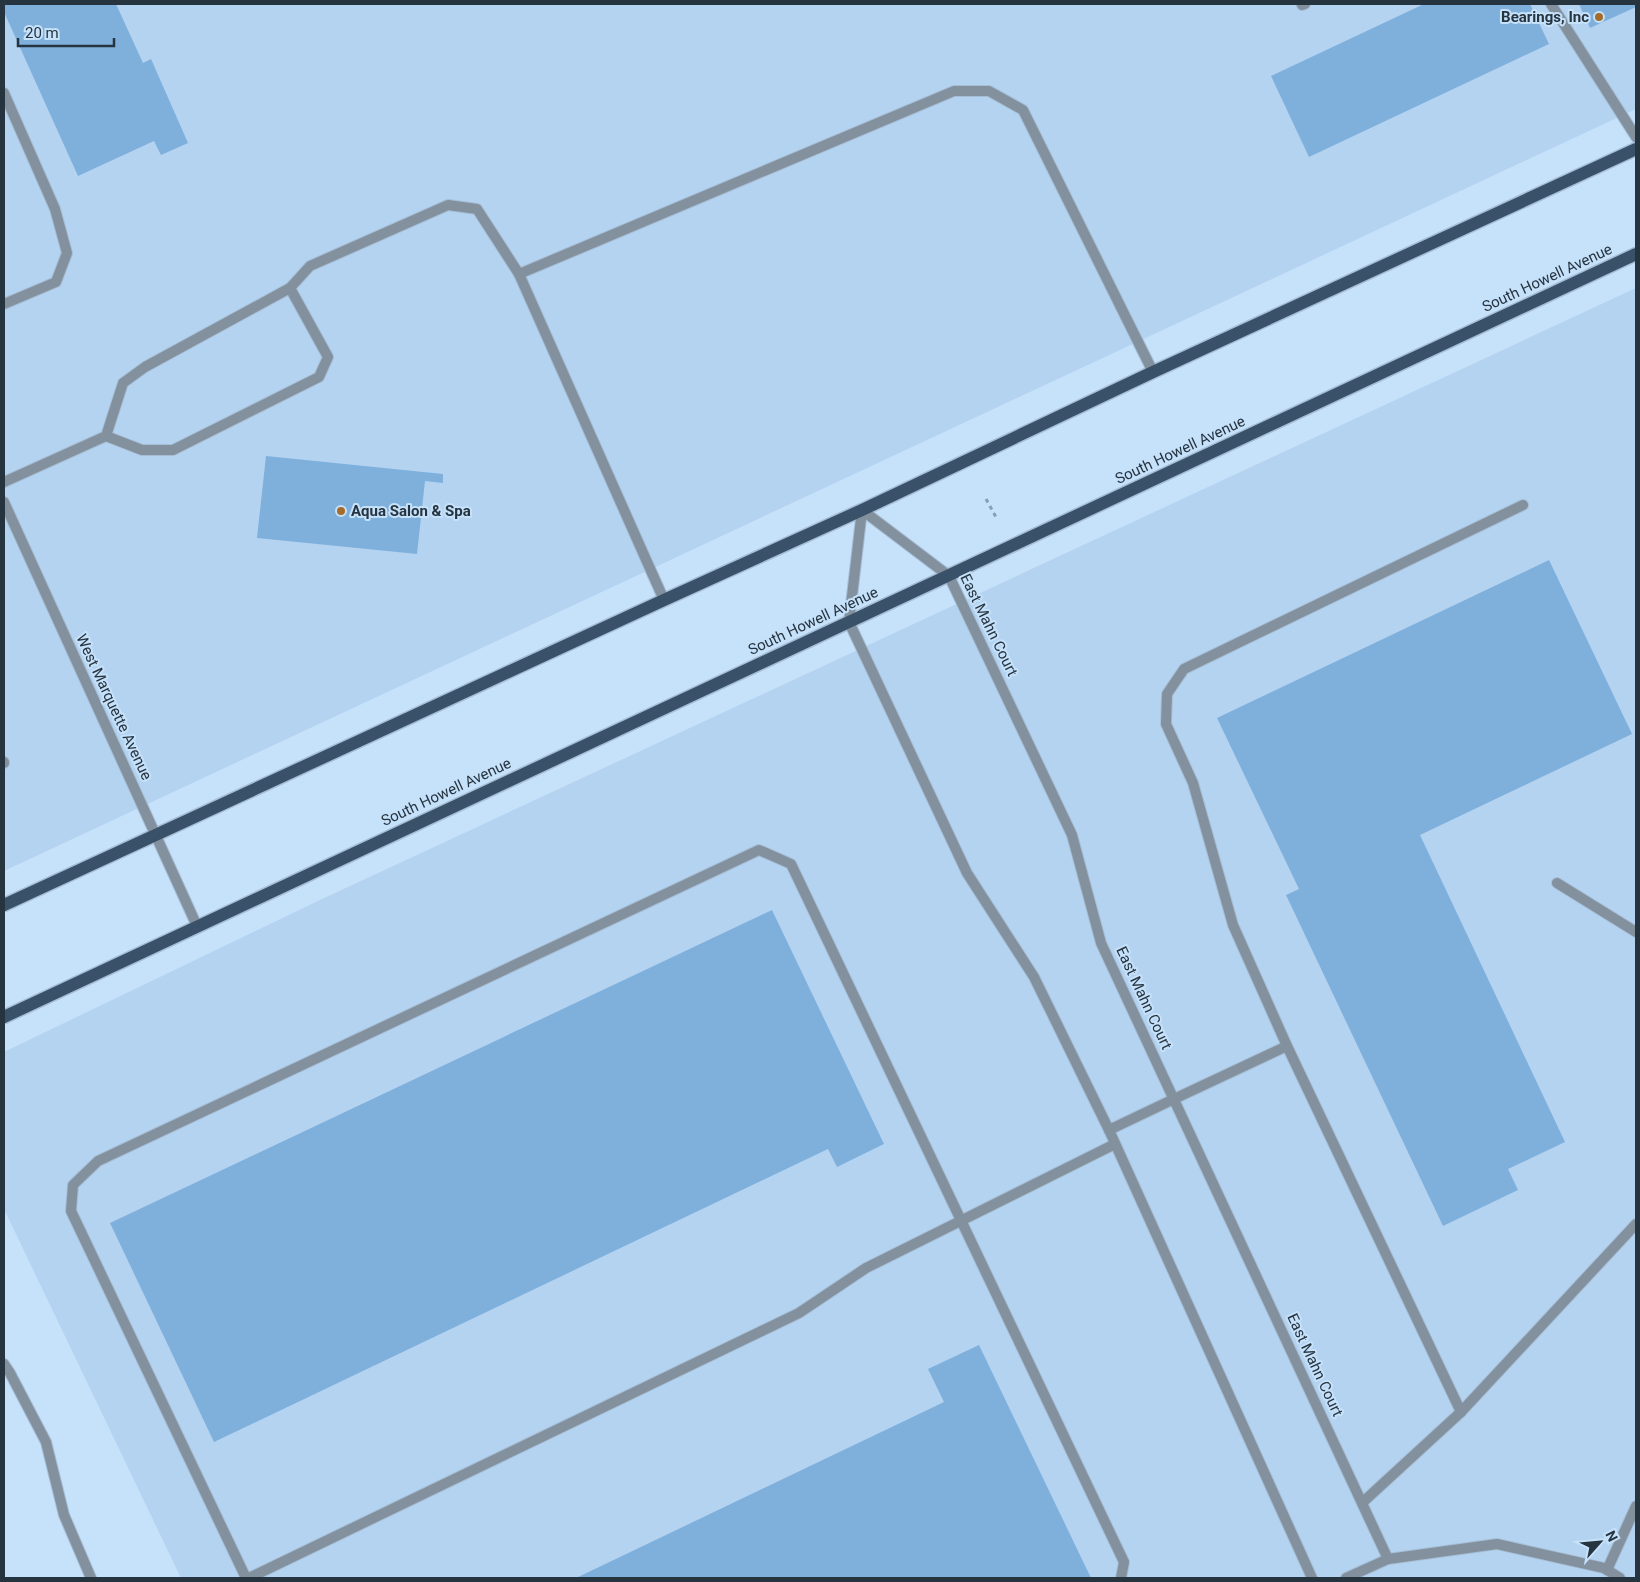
<svg xmlns="http://www.w3.org/2000/svg" width="1640" height="1582" font-family="Roboto,sans-serif">
<rect width="100%" height="100%" fill="#c6e1fa"/>
<g fill="#b4d3f1">
<path d="M4,4H1636V109L4,871Z"/>
<path d="M1636,288V1578H181L4,1209V1052L320,900Z"/>
</g>
<g fill="#7fb0dc">
<path d="M4,4H116L143,63L151,59L188,143L161,155L154,141L78,176L4,12Z"/>
<path d="M1424,4H1530L1549,44L1309,157L1271,76Z"/>
<path d="M1579,4H1636V7L1590,28Z"/>
<path d="M266,456L443,474V483L425,481L417,554L257,538Z"/>
<path d="M1549,560L1632,734L1420,835L1565,1142L1508,1169L1518,1190L1443,1226L1286,895L1299,889L1217,718Z"/>
<path d="M772,910L884,1144L837,1167L828,1149L214,1442L110,1223Z"/>
<path d="M979,1345L1091,1578H576L944,1402L928,1369Z"/>
</g>
<g fill="none" stroke-linecap="round" stroke-linejoin="round">
<defs>
<g id="service">
<path d="M1551,4L1636,137"/>
<path d="M1302,5L1305,4"/>
<path d="M4,93L55,209L67,253L56,282L4,304"/>
<path d="M106,436L142,450H173L319,377L328,357L290,288"/>
<path d="M4,482L106,436L123,383L145,367L290,288L310,266L448,205L477,209L519,274"/>
<path d="M664,600L519,274L954,91H989L1023,110L1153,372"/>
<path d="M4,762V763"/>
<path d="M1557,883L1636,932"/>
<path d="M1287,1046L1461,1412L1636,1224"/>
<path d="M1174,1099L1287,1046L1233,925L1193,783L1166,724L1167,694L1184,669L1523,505"/>
<path d="M4,1364L10,1373L46,1442L64,1515L91,1578"/>
<path d="M1363,1502L1461,1412"/>
<path d="M1607,1570L1636,1506"/>
<path d="M246,1578L71,1211L73,1185L98,1161L759,850L791,864L1124,1562L1121,1578"/>
<path d="M249,1578L799,1313L866,1268L1115,1144"/>
</g>
<g id="minor">
<path d="M862,510L949,576L1072,835L1101,943L1388,1559"/>
<path d="M862,510L849,622L967,873L1034,977L1109,1130L1312,1578"/>
<path d="M1109,1130L1174,1099"/>
<path d="M1346,1578L1388,1559L1497,1544L1604,1568L1620,1578"/>
</g>
<path id="tertiary" d="M4,502L197,926"/>
<g id="primary">
<path d="M4,905L664,600L862,510L1153,372L1636,149"/>
<path d="M4,1017L1636,254"/>
</g>
</defs>
<use href="#service" stroke="#a6bed5" stroke-width="12"/>
<use href="#minor" stroke="#a6bed5" stroke-width="12"/>
<use href="#tertiary" stroke="#a6bed5" stroke-width="12"/>
<use href="#primary" stroke="#a6bed5" stroke-width="15"/>
<path stroke="#889eb2" stroke-width="3" stroke-dasharray="4 4" stroke-linecap="butt" d="M986,499L997,519"/>
<use href="#service" stroke="#83919e" stroke-width="10"/>
<use href="#minor" stroke="#83919e" stroke-width="10"/>
<use href="#tertiary" stroke="#83919e" stroke-width="10"/>
<use href="#primary" stroke="#3a5269" stroke-width="12"/>
</g>
<g fill="#a46c29" stroke="#c6e1fa" stroke-width="2">
<circle cx="1599" cy="17" r="5"/>
<circle cx="341" cy="511" r="5"/>
</g>
<g text-anchor="middle" stroke-width="4" stroke-linejoin="round" paint-order="stroke">
<g font-size="15" font-weight="bold" fill="#263440" stroke="#c6e1fa" text-anchor="end">
<text x="1589" y="22">Bearings, Inc</text>
<text x="351" y="516" text-anchor="start">Aqua Salon &amp; Spa</text>
</g>
<g font-size="15" fill="#263440" stroke="#c6e1fa">
<text transform="translate(1547 278) rotate(-25)" y="5">South Howell Avenue</text>
<text transform="translate(1180 450) rotate(-25)" y="5">South Howell Avenue</text>
<text transform="translate(813 621) rotate(-25)" y="5">South Howell Avenue</text>
<text transform="translate(989 625) rotate(64)" y="5">East Mahn Court</text>
<text transform="translate(114 707) rotate(65)" y="5">West Marquette Avenue</text>
<text transform="translate(446 792) rotate(-25)" y="5">South Howell Avenue</text>
<text transform="translate(1144 998) rotate(65)" y="5">East Mahn Court</text>
<text transform="translate(1315 1365) rotate(65)" y="5">East Mahn Court</text>
</g>
</g>
<rect width="1640" height="1582" fill="none" stroke="#263440" stroke-width="10"/>
<g transform="translate(1600 1542) rotate(63)" stroke="#c6e1fa" stroke-width="4" paint-order="stroke">
<path d="M0-4L9 19L0 12L-9 19Z" fill="#263440"/>
<text y="-8" font-size="14" font-weight="bold" text-anchor="middle" fill="#263440">N</text>
</g>
<path d="M18 38v8h96v-8" fill="none" stroke="#263440" stroke-width="2.5"/>
<text x="25" y="38" font-size="15" fill="#263440" stroke="#c6e1fa" stroke-width="4" paint-order="stroke">20 m</text>
</svg>
